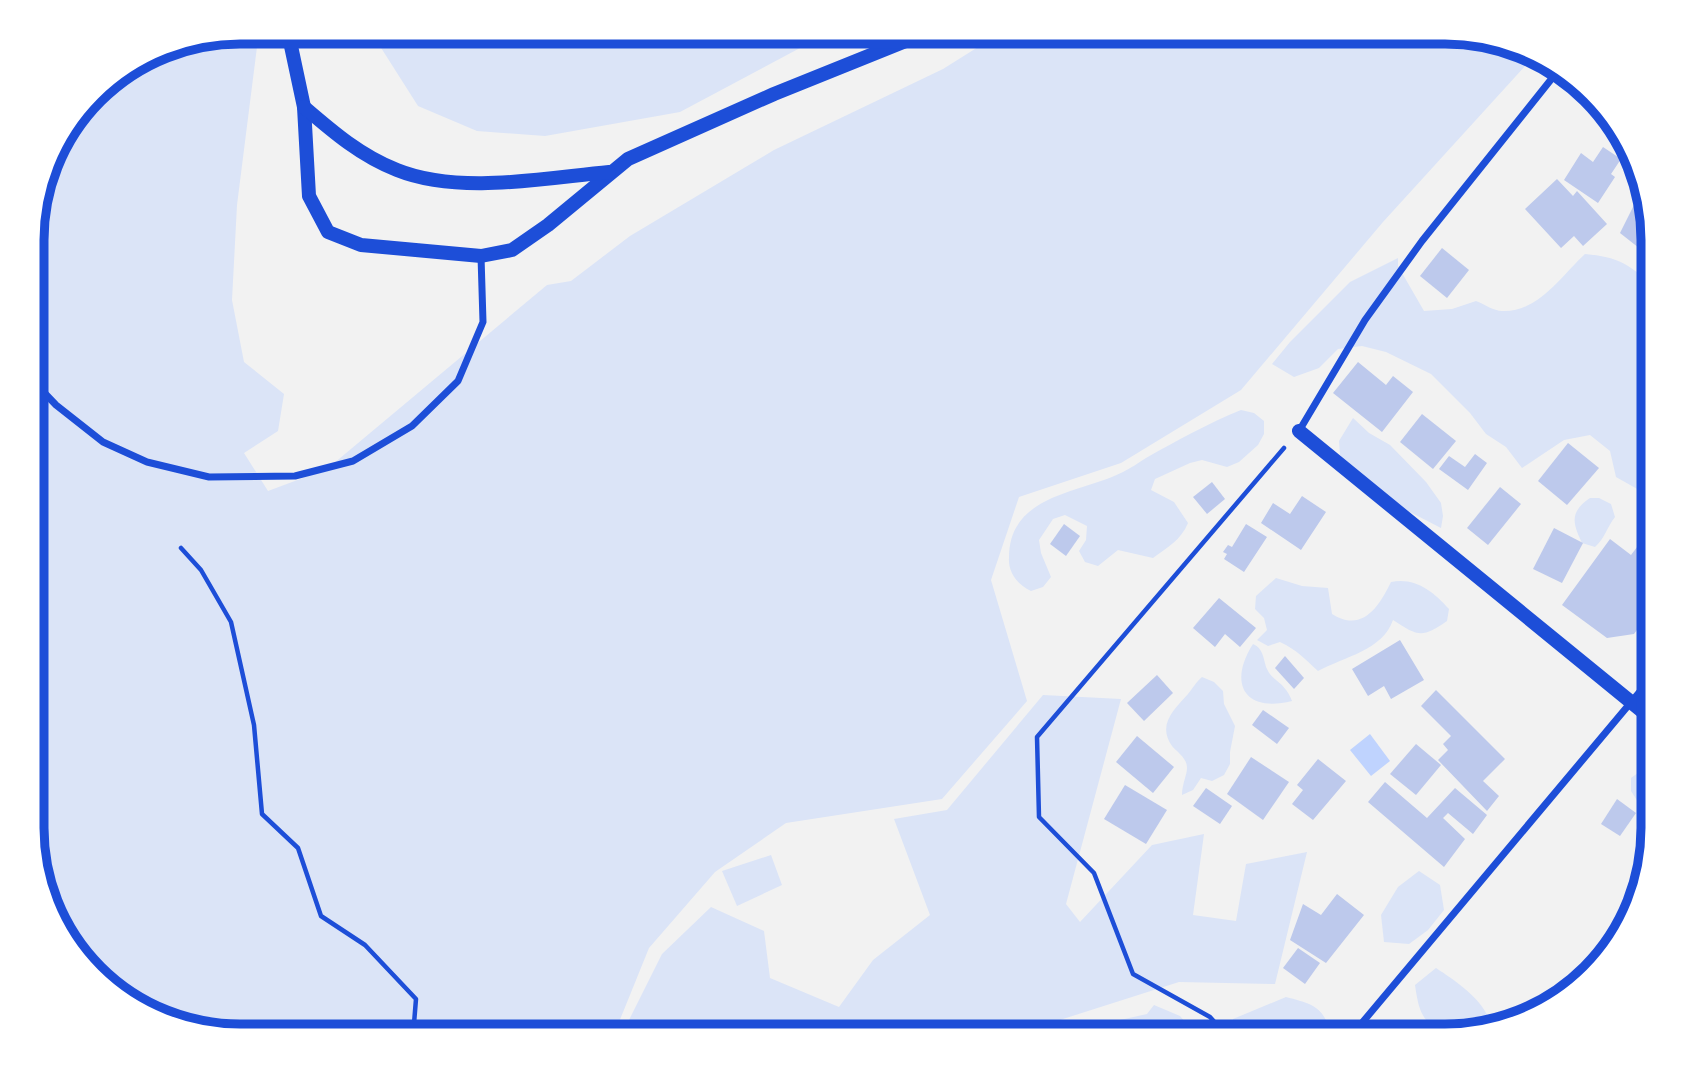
<svg xmlns="http://www.w3.org/2000/svg" width="1685" height="1068" font-family="'Space Grotesk',sans-serif">
<rect width="100%" height="100%" fill="#f2f2f2"/>
<g fill="#dbe4f7">
<path d="M240,32H256L258,39L237,205L232,300L244,362L284,394L278,431L244,453L268,491L327,469L547,285L571,281L630,236L774,150L943,69L1002,32H1446L1499,39L1535,55L1383,222L1241,390L1121,463L1019,497L991,580L1027,701L942,799L786,823L715,872L649,948L617,1027L655,1036H239L173,1026L124,1002L60,933L33,855V213L53,147L102,83L160,47Z"/>
<path d="M371,32H830L680,112L545,136L477,131L418,106Z"/>
<path d="M1585,254C1618,257 1630,264 1653,287V483L1639,490L1616,477L1610,451L1590,435L1564,440L1522,468L1506,447L1486,434L1470,413L1431,374L1386,352L1362,346L1338,349L1319,368L1294,377L1272,364L1290,342L1350,282L1398,258V266L1424,311L1452,309L1476,301C1484,304 1494,311 1502,311C1538,313 1562,275 1585,254Z"/>
<path d="M1241,410L1254,413L1264,421V434L1258,445L1239,462L1227,467L1202,460L1190,463L1155,479L1151,490L1174,502L1188,523C1181,540 1168,547 1153,558L1118,550L1098,566L1085,562L1079,551L1086,540L1087,526L1065,515L1053,519L1039,540L1041,553L1051,577L1043,587L1031,591C1018,585 1008,573 1009,558C1009,494 1079,494 1123,472C1131,468 1138,463 1146,458C1176,441 1209,423 1241,410Z"/>
<path d="M1353,418L1369,433L1390,445L1426,482L1441,503L1443,516L1441,528L1408,511L1349,465L1340,455L1339,441Z"/>
<path d="M1590,498H1599L1611,504L1615,517C1607,527 1605,538 1595,547L1582,543C1572,522 1570,512 1590,498Z"/>
<path d="M1276,578L1302,586L1328,588L1332,614C1362,633 1379,607 1391,582C1415,577 1433,591 1449,609L1447,621C1422,638 1419,637 1393,620C1383,650 1344,657 1318,671C1305,659 1297,650 1280,642L1268,646L1257,640L1267,630L1264,618L1255,609L1256,596Z"/>
<path d="M1253,644C1264,649 1263,659 1267,669C1272,681 1285,682 1292,701C1244,713 1228,683 1253,644Z"/>
<path d="M1202,677L1214,682L1223,691L1224,704L1235,726L1230,752V764L1224,775L1212,781L1201,778L1193,790L1182,795C1182,784 1187,775 1187,768C1187,758 1178,753 1172,746C1157,724 1174,710 1188,694C1193,688 1196,682 1202,677Z"/>
<path d="M1043,695L1121,699L1066,904L1080,922L1152,845L1204,834L1193,915L1236,921L1246,864L1307,852L1275,984L1179,982L1041,1026V1036H705L629,1020L662,954L711,907L764,931L770,978L839,1007L873,960L930,915L894,819L947,810Z"/>
<path d="M1653,762V825L1631,791V778Z"/>
<path d="M771,855L782,885L737,906L722,871Z"/>
<path d="M1419,871L1440,885L1444,910L1428,930L1409,944L1384,942L1381,915L1398,887Z"/>
<path d="M1436,968C1457,982 1486,1001 1491,1026L1458,1036H1440C1421,1016 1419,1012 1415,985Z"/>
<path d="M1286,997C1313,1004 1325,1007 1331,1036H1232L1233,1019Z"/>
<path d="M1154,1005L1180,1016L1197,1036H1114L1120,1020L1147,1014Z"/>
</g>
<path fill="#bfd3fe" d="M1370,734L1390,761L1371,776L1350,750Z"/>
<g fill="#bdc9ec">
<path d="M1603,147L1621,159L1611,174L1615,177L1598,203L1564,180L1581,153L1593,162Z"/>
<path d="M1557,179L1573,196L1577,191L1607,224L1583,246L1574,236L1561,248L1525,209Z"/>
<path d="M1638,197L1646,204L1653,226V259L1620,233Z"/>
<path d="M1442,248L1469,270L1447,298L1420,276Z"/>
<path d="M1358,362L1386,385L1393,376L1413,392L1382,432L1333,393Z"/>
<path d="M1422,414L1456,441L1433,469L1400,442Z"/>
<path d="M1568,443L1599,468L1567,505L1538,481Z"/>
<path d="M1475,454L1487,463L1468,490L1439,469L1449,456L1465,467Z"/>
<path d="M1212,482L1225,499L1207,514L1193,497Z"/>
<path d="M1500,487L1521,504L1488,545L1467,528Z"/>
<path d="M1302,496L1326,512L1301,550L1261,523L1273,503L1290,514Z"/>
<path d="M1064,524L1080,536L1066,556L1050,544Z"/>
<path d="M1246,524L1267,537L1244,572L1224,559L1227,554L1223,552L1228,545L1232,547Z"/>
<path d="M1554,528L1583,543L1562,583L1533,569Z"/>
<path d="M1650,530L1653,533V608L1634,634L1607,638L1562,605L1610,539L1631,555Z"/>
<path d="M1219,598L1256,628L1240,647L1225,634L1215,647L1193,628Z"/>
<path d="M1400,640L1424,680L1391,699L1384,686L1368,696L1352,669Z"/>
<path d="M1285,656L1304,678L1294,689L1275,668Z"/>
<path d="M1157,675L1173,693L1144,721L1127,703Z"/>
<path d="M1436,690L1505,759L1483,781L1499,796L1487,811L1438,760L1448,750L1443,744L1451,736L1421,706Z"/>
<path d="M1263,710L1289,728L1277,744L1252,725Z"/>
<path d="M1137,736L1174,767L1153,793L1116,762Z"/>
<path d="M1416,744L1441,765L1416,795L1390,774Z"/>
<path d="M1251,757L1289,782L1263,820L1227,794Z"/>
<path d="M1318,759L1346,781L1313,820L1292,804L1303,790L1297,785Z"/>
<path d="M1385,782L1427,818L1455,788L1487,815L1473,834L1448,813L1443,818L1465,839L1444,867L1368,802Z"/>
<path d="M1125,785L1167,810L1146,844L1104,819Z"/>
<path d="M1206,788L1232,806L1220,824L1193,806Z"/>
<path d="M1617,799L1636,813L1620,836L1601,824Z"/>
<path d="M1337,894L1364,915L1326,963L1290,940L1303,904L1321,915Z"/>
<path d="M1298,948L1320,963L1305,984L1283,968Z"/>
</g>
<g fill="none" stroke-linecap="round" stroke-linejoin="round">
<g stroke="#1d4ed8" stroke-width="4.5">
<path d="M181,548L201,570L231,622L254,725L262,814L298,848L321,916L365,945L416,999L413,1036"/>
<path d="M1227,1036L1210,1017L1133,974L1094,873L1039,817L1037,737L1284,448"/>
</g>
<path stroke="#1d4ed8" stroke-width="5" d="M890,32L893,45"/>
<g stroke="#1d4ed8" stroke-width="7">
<path d="M33,381L56,405L103,442L147,462L209,477L295,476L353,461L412,426L458,381L483,322L481,256"/>
<path d="M1299,431L1365,320L1422,241L1561,67"/>
<path d="M1351,1036L1653,676"/>
</g>
<g stroke="#1d4ed8" stroke-width="14">
<path d="M288,32L304,107L309,196L328,232L361,245L481,256L512,250L548,225L628,159L774,94L928,32"/>
<path d="M304,107C333,132 361,156 397,170C459,195 544,178 609,172"/>
<path d="M1299,431L1653,720"/>
</g>
</g>
<path d="M0 0H1685V1068H0ZM240 44H1445A196 196 0 0 1 1641 240V828A196 196 0 0 1 1445 1024H240A196 196 0 0 1 44 828V240A196 196 0 0 1 240 44Z" fill="#fff" fill-rule="evenodd"/>
<path fill="none" stroke="#1d4ed8" stroke-width="9" d="M240 44H1445A196 196 0 0 1 1641 240V828A196 196 0 0 1 1445 1024H240A196 196 0 0 1 44 828V240A196 196 0 0 1 240 44Z"/>
</svg>
